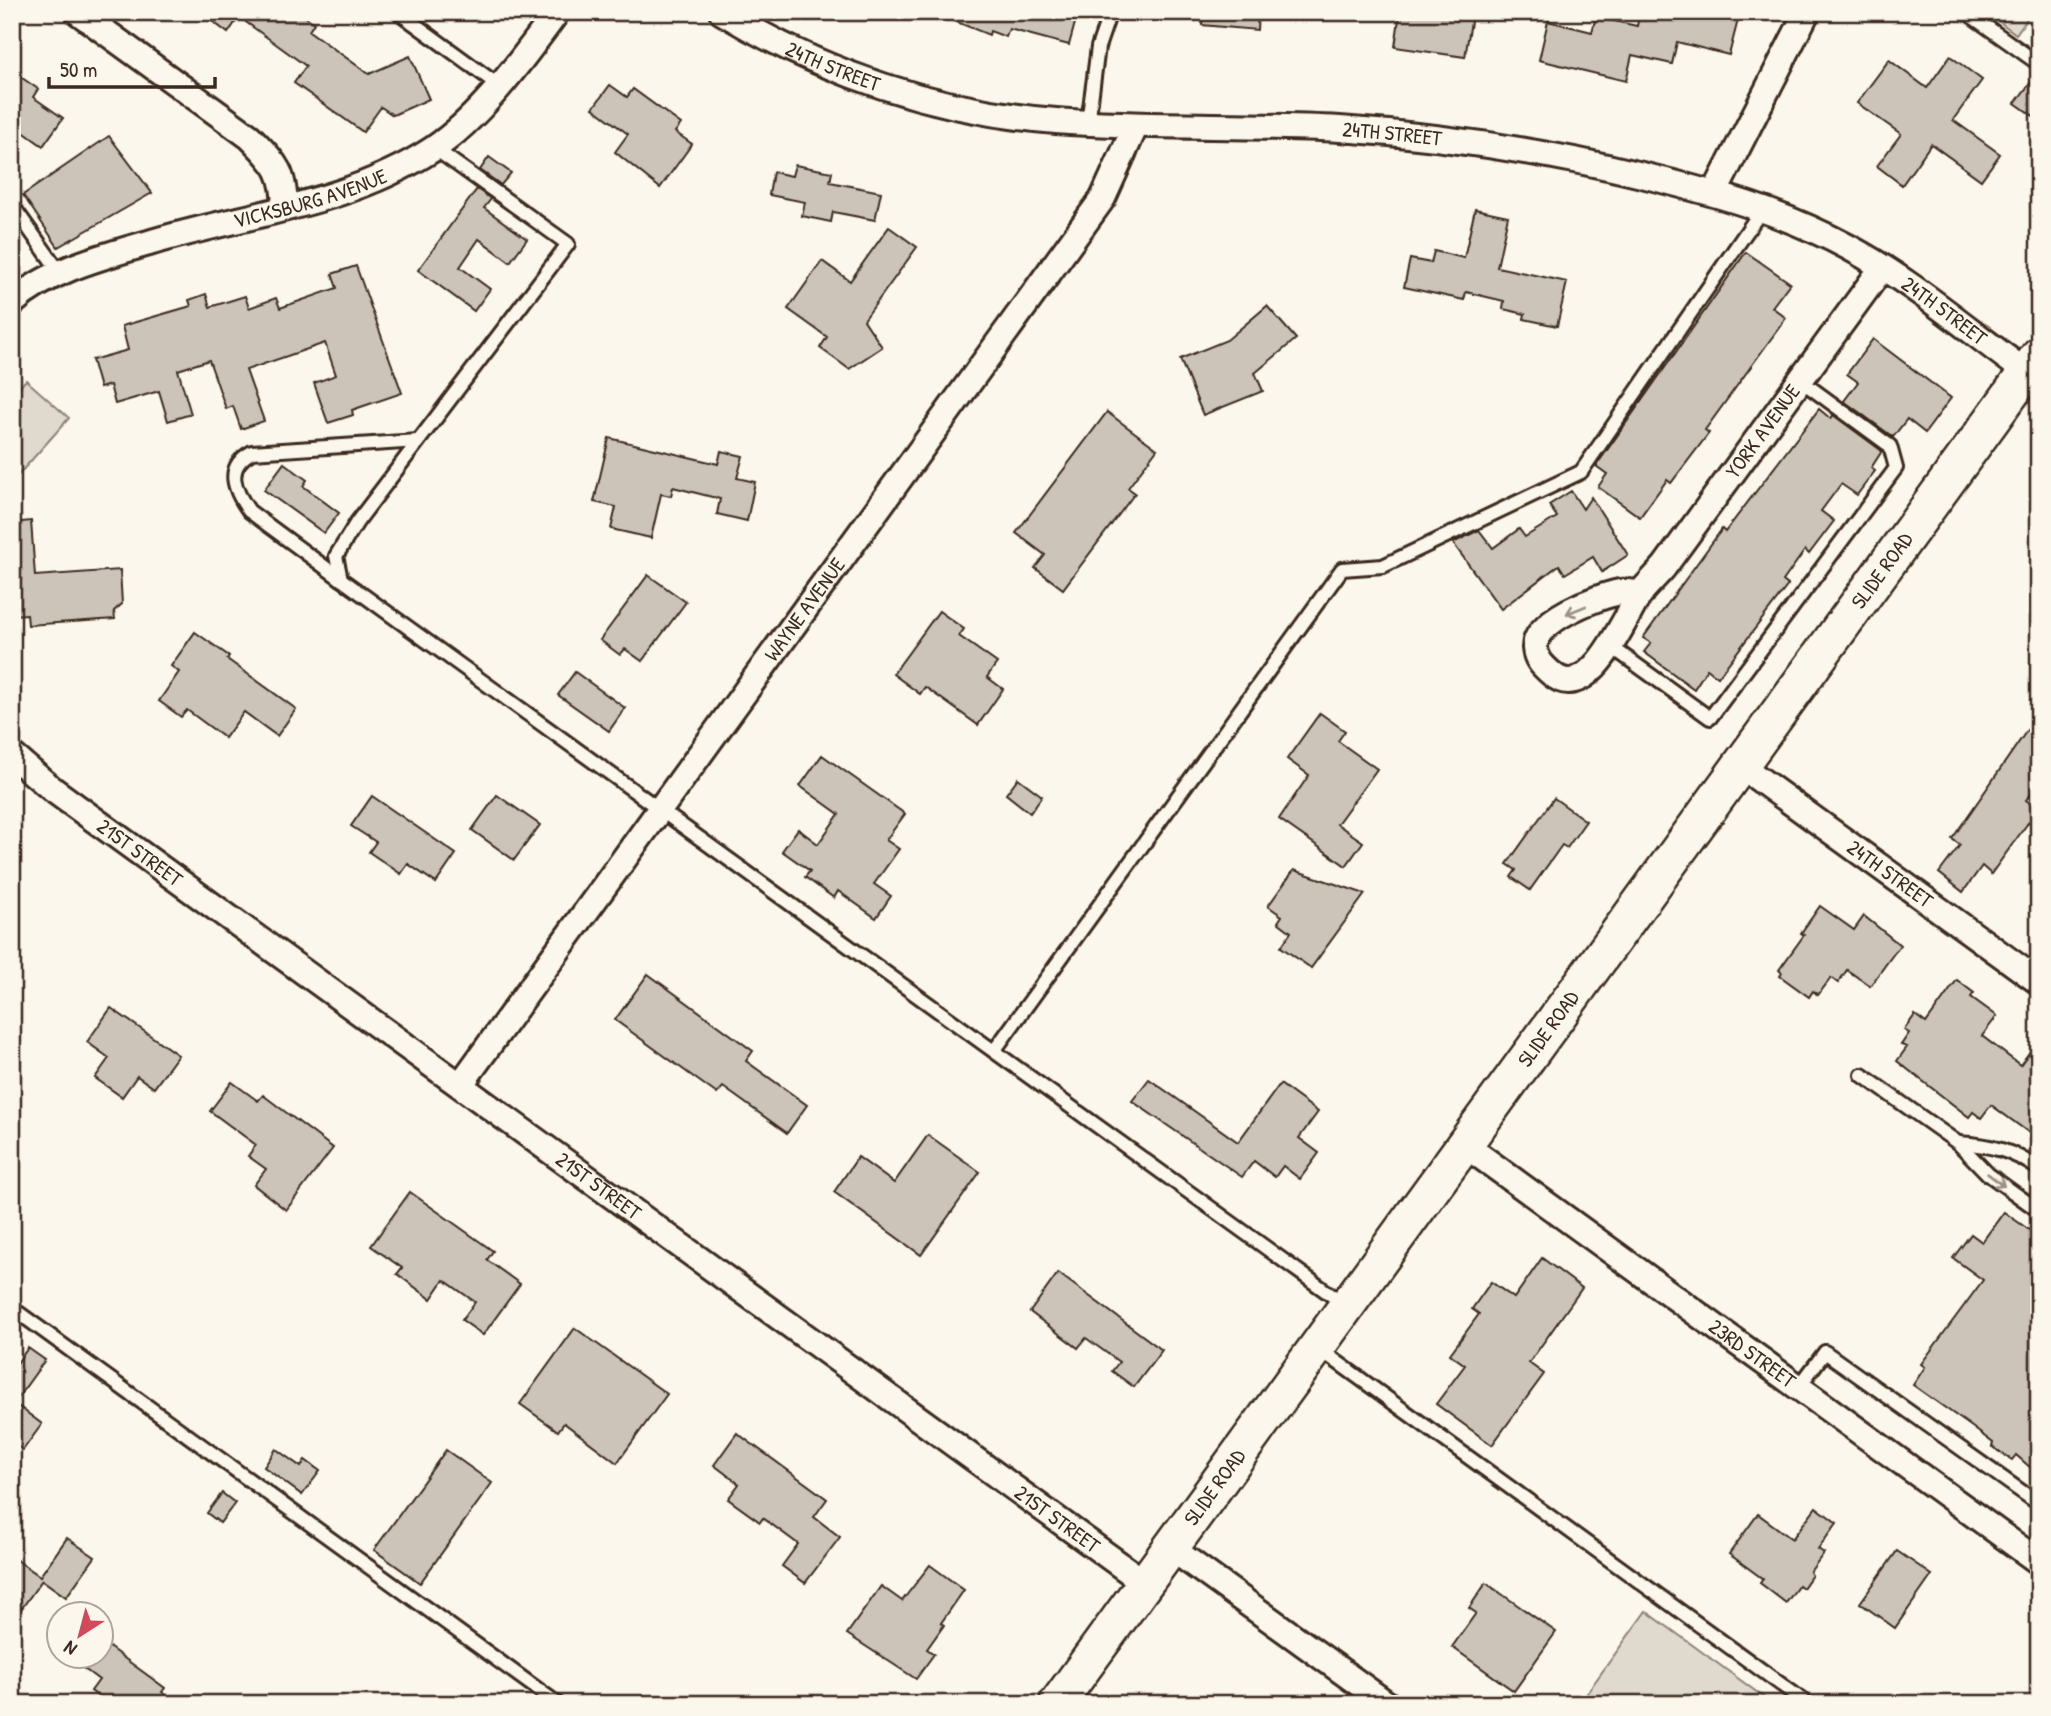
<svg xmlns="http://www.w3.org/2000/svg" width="2051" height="1716" font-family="'Patrick Hand',sans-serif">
<rect width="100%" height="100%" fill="#fbf7ec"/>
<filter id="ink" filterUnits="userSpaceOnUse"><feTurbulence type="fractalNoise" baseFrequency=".0143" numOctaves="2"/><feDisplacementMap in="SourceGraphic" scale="14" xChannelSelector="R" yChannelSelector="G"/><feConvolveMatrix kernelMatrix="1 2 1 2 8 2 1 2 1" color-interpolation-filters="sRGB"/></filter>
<g filter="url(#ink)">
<g fill="#dfd9ce" stroke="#8d8276" stroke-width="2">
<path d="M1986,12H2032L2016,34Z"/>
<path d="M26,380L69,418L12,482V395Z"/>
<path d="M1646,1611L1773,1704H1579Z"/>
</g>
<g fill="#ccc4b9" stroke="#3b2a1e" stroke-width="2">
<path d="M200,12H299L314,23L309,31L369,74L410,56L429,99L393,115L381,107L363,132L294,83L306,66L239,17L228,33Z"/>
<path d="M932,12H1078L1069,45L1009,29L1006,37L990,31L989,35Z"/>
<path d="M1203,12H1258L1257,30L1202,25Z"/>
<path d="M1400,12L1472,16L1465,57L1395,47Z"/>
<path d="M1640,12H1740L1729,55L1677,42L1672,64L1632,55L1626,81L1539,60L1548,21L1592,32L1596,17L1637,26Z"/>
<path d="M1950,56L1982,80L1953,120L2000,154L1981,180L1931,144L1902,185L1877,166L1901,134L1857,103L1889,60L1927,88Z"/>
<path d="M12,71L38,89L33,97L63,118L43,146L12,124Z"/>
<path d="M2038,73H2039V120L2015,103Z"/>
<path d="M610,85L627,97L633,89L681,124L675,132L692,144L660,188L615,152L628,134L593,108Z"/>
<path d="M109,136L152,193L58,247L23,195Z"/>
<path d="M489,157L511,173L501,185L480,170Z"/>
<path d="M795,165L832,172L830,182L881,192L875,220L833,212L831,222L802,216L805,202L769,195L773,172L792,176Z"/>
<path d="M477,189L491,199L484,208L527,239L510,262L479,239L460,267L490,289L474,311L418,270Z"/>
<path d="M1475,209L1508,216L1497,267L1567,282L1557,326L1524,319L1525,314L1503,309L1504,301L1466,292L1464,300L1404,287L1410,259L1431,263L1434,251L1464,258Z"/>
<path d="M889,227L917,247L864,320L882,347L849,369L820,348L827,337L788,309L822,261L850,281Z"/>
<path d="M1746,252L1790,283L1772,307L1786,318L1705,430L1709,433L1671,483L1667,480L1640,517L1598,487L1607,474L1596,466Z"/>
<path d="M356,266L402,393L352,410L353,415L328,423L314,383L336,375L325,343L246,370L264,421L241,429L233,406L226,409L209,360L178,370L191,414L168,421L159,391L115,404L110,385L100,388L92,360L128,350L122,326L191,306L189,300L206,294L210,307L245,296L249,308L276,298L280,308L337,288L332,274Z"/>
<path d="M1267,306L1296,339L1255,373L1263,391L1203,415L1180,359L1227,340Z"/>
<path d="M1873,339L1951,398L1925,433L1907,419L1893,437L1844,401L1858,382L1847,374Z"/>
<path d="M1819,409L1831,419L1833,415L1882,451L1871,468L1875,471L1857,495L1841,484L1821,511L1834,521L1809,554L1805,550L1783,581L1788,585L1718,677L1707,669L1694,689L1644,652L1651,643L1643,638L1722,529L1725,532Z"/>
<path d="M1107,412L1157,449L1128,488L1135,493L1063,589L1035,568L1045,555L1016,533Z"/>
<path d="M609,438L718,464L721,451L743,456L737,478L755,482L747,521L717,514L720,499L673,487L671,496L661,494L651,538L611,529L616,507L594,502Z"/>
<path d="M284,463L307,480L303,486L339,513L324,533L264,490Z"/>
<path d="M1571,491L1583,509L1591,497L1628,555L1602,572L1593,557L1565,574L1559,565L1501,609L1453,543L1479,530L1493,548L1519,529L1525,537L1557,517L1549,505Z"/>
<path d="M31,521L35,576L120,570L122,604L114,611L115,619L28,625L27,614L12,615V523Z"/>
<path d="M648,575L686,602L642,661L625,649L620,655L600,640Z"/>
<path d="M939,611L964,629L959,636L997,663L987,677L1003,689L978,725L925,687L920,694L893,674Z"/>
<path d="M195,632L229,656L227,659L296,709L277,736L244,712L225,738L187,710L181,717L159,701L179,672L171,666Z"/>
<path d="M575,672L625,708L609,731L558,695Z"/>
<path d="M1320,713L1345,731L1338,741L1377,769L1337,824L1363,842L1346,866L1279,819L1309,775L1287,759Z"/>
<path d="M2039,713V783L2026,800L2038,809L1991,874L1982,866L1963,892L1939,873L1960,845L1952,839Z"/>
<path d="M822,755L905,814L886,840L899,849L874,884L891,896L876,918L838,891L834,898L805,877L810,871L782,851L798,829L818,844L839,814L800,786Z"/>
<path d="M1018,778L1042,796L1030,813L1006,794Z"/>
<path d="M497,795L540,825L514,860L472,830Z"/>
<path d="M372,796L456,854L436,883L408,864L401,874L369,852L376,842L351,826Z"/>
<path d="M1554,798L1586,821L1567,848L1562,845L1530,890L1511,877L1516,870L1507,864Z"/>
<path d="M1294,870L1365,894L1311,968L1281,947L1291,932L1278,922L1282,916L1268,906Z"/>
<path d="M1820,906L1854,930L1864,916L1900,945L1870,986L1847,970L1838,983L1831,978L1818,995L1813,991L1809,997L1780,976L1782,973L1779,970L1804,935L1801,933Z"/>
<path d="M648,974L753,1051L746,1061L807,1105L787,1133L723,1087L717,1094L615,1020Z"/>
<path d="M1957,980L1974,993L1971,997L1997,1016L1982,1036L2020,1065L2039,1039V1140L1991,1105L1981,1118L1973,1112L1969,1117L1897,1061L1907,1047L1901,1045L1909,1033L1904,1030L1915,1015L1926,1023Z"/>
<path d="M111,1008L178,1055L154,1088L137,1076L122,1097L95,1078L109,1058L87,1042Z"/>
<path d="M1149,1079L1238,1142L1280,1084L1318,1112L1299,1138L1319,1153L1300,1179L1283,1166L1275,1177L1254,1161L1242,1177L1132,1101Z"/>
<path d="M232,1082L258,1101L263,1095L333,1148L286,1210L254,1185L266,1169L248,1156L256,1145L210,1111Z"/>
<path d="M928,1135L980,1172L921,1255L834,1192L858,1157L894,1183Z"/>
<path d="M410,1192L493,1251L487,1260L520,1284L483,1335L462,1320L475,1302L444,1280L431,1299L397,1274L402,1268L371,1246Z"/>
<path d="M2004,1212L2039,1237V1475L2016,1455L2012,1460L1992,1447L1993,1443L1972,1427L1913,1385L1925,1367L1921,1364L1983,1280L1953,1258L1971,1234L1982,1242Z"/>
<path d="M1542,1258L1582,1288L1529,1363L1544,1374L1492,1445L1436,1404L1465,1365L1450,1354L1479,1314L1472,1309L1491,1282L1514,1298Z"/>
<path d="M1058,1273L1162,1350L1134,1387L1112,1371L1119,1362L1086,1338L1078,1348L1030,1312Z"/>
<path d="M575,1328L667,1394L617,1463L564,1423L558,1431L520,1404Z"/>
<path d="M28,1348L45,1360L14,1403L42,1424L23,1450L12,1443V1370Z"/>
<path d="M737,1433L827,1499L814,1517L840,1537L805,1583L782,1566L798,1544L763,1518L760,1522L728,1499L739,1484L714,1465Z"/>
<path d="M276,1449L301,1467L305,1460L320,1471L302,1495L264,1467Z"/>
<path d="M446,1450L492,1483L420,1583L374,1550Z"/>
<path d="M222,1493L235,1503L220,1523L207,1513Z"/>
<path d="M1816,1507L1837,1523L1818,1549L1824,1553L1810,1572L1812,1575L1803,1588L1799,1585L1786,1603L1760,1583L1763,1579L1729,1554L1758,1514L1792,1539Z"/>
<path d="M67,1538L95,1557L66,1597L42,1580L12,1622V1557L40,1576Z"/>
<path d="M1897,1551L1932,1575L1895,1628L1860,1603Z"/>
<path d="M930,1565L964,1590L941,1623L944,1625L927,1649L934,1654L916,1679L847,1634L881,1586L902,1601Z"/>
<path d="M1486,1583L1556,1632L1514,1691L1452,1647L1476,1613L1469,1608Z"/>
<path d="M102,1642L165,1688L162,1692L178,1704H108L91,1691L99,1680L67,1656H102Z"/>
</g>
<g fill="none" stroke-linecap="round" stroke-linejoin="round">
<defs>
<g id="service">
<path d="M398,12L498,85"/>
<path d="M1966,12L2039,64"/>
<path d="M1088,123L1098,47L1110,12"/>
<path d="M434,148L568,244L357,522L336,556L341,579L1345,1305"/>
<path d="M12,205L61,274"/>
<path d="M341,579L249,511C234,490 224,467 252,452L418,441"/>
<path d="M1609,645L1710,718L1896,468L1890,446L1800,380"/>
<path d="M994,1051L1342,569L1383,566L1581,472L1763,208"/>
<path d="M1862,1075L1958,1143L1988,1174L2039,1211"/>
<path d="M1958,1143C1990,1145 2012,1150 2039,1169"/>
<path d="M12,1308L558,1704"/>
<path d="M1318,1348L1808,1704"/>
<path d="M1798,1388L1825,1352L2039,1504"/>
</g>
<g id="minor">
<path d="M78,12L250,137C276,164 284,170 285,208"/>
<path id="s1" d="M722,12C822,73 939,112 1056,121C1150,128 1246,124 1340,129C1442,136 1543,151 1642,175C1715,193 1784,212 1850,248C1913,282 1969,331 2026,372"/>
<path d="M1715,192L1807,12"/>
<path id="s2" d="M12,303C50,269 105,256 152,242C247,214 349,204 433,149C480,118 524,57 557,12"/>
<path id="s3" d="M1641,593C1634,593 1626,591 1620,592C1596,597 1534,620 1535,648C1536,660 1543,666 1552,674C1590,707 1626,613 1642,591C1649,583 1657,575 1664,567L1882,268"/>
<path id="s4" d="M12,755L52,789L1145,1583"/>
<path id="s5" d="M1741,766L2039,982"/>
<path id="s6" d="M461,1084L1103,198L1136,125"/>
<path id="s7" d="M1465,1145L2039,1562"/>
<path d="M1171,1548L1387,1704"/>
</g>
<g id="secondary">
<path id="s8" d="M1057,1704L2039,355"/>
</g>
</defs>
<use href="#service" stroke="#3b2a1e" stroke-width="18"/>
<use href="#minor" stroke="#3b2a1e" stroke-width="30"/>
<use href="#secondary" stroke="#3b2a1e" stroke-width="40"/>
<use href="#service" stroke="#fbf7ec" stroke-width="12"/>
<use href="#minor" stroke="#fbf7ec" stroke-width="24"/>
<use href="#secondary" stroke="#fbf7ec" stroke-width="35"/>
</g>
<defs><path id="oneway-shaft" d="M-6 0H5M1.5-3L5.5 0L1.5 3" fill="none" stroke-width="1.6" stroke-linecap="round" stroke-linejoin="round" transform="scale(1.75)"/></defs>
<g stroke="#9b9085">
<use href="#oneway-shaft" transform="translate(1576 610) rotate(158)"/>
<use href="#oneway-shaft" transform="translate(1996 1180) rotate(37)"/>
</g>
</g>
<g text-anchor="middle" stroke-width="6" stroke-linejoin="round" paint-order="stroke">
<g font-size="21" fill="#3b2a1e" stroke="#fbf7ec">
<text dy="7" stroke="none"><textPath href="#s1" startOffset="124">24TH STREET</textPath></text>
<text dy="7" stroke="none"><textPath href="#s1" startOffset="691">24TH STREET</textPath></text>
<text dy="7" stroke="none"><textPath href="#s2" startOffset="318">VICKSBURG AVENUE</textPath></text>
<text dy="7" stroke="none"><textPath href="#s1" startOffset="1279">24TH STREET</textPath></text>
<text dy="7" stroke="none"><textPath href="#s3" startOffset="499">YORK AVENUE</textPath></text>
<text dy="7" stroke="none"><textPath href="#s8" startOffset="1402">SLIDE ROAD</textPath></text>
<text dy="7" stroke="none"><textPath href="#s6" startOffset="586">WAYNE AVENUE</textPath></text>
<text dy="7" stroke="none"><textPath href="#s4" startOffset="161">21ST STREET</textPath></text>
<text dy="7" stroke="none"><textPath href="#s5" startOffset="184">24TH STREET</textPath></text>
<text dy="7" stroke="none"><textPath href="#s8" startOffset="835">SLIDE ROAD</textPath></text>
<text dy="7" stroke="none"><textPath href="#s4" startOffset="728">21ST STREET</textPath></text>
<text dy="7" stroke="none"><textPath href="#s7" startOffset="355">23RD STREET</textPath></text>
<text dy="7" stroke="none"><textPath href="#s8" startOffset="268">SLIDE ROAD</textPath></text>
<text dy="7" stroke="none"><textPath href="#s4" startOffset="1295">21ST STREET</textPath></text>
</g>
</g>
<rect width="2051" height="1716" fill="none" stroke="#fbf7ec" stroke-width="42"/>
<rect x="21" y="21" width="2009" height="1674" fill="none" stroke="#3b2a1e" stroke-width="2.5" filter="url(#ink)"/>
<g transform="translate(80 1635) rotate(216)"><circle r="33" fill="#fbf7ec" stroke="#aea59a" stroke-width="2"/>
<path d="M0-5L12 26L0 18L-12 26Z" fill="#d1495b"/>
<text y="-10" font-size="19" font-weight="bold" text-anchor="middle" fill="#3b2a1e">N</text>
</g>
<path d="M49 77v10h166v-10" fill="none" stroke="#3b2a1e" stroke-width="3.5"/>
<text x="60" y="77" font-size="21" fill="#3b2a1e" stroke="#fbf7ec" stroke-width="5" paint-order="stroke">50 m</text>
</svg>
